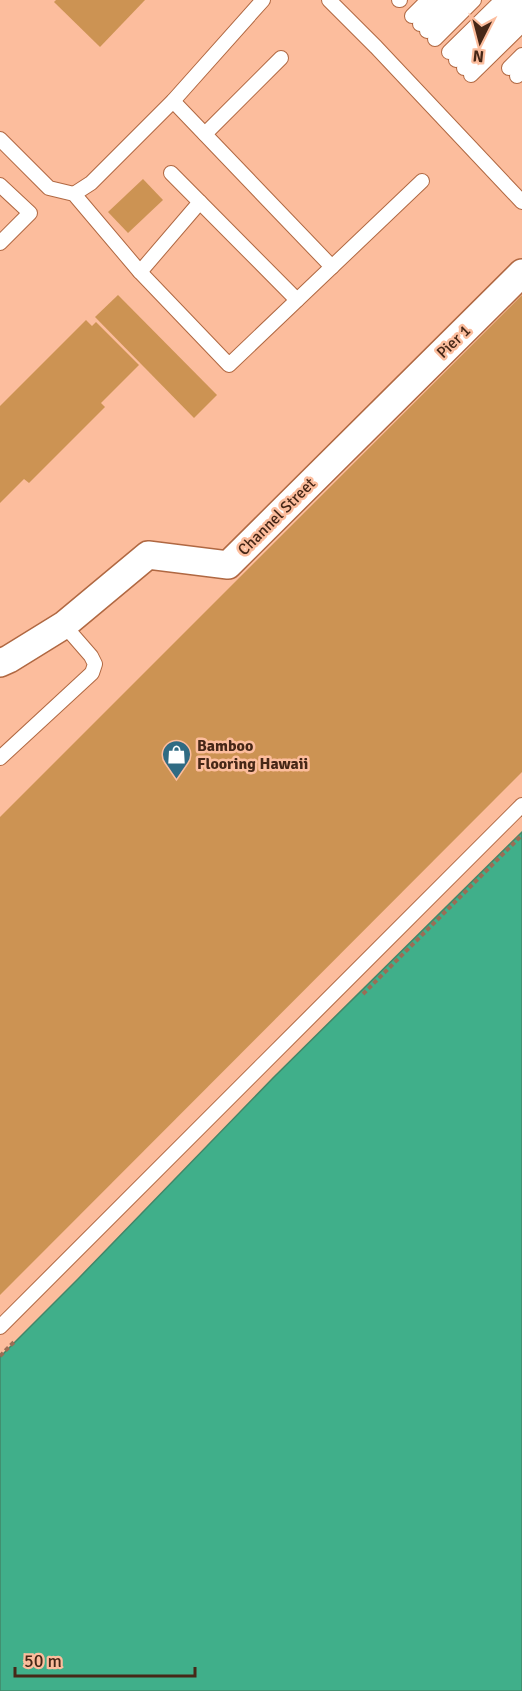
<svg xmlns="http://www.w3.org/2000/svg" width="522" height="1691" font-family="Signika,sans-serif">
<rect width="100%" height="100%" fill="#fcbd9d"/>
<path fill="#40af8a" stroke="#428668" stroke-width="1.5" d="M522,832V1691H0V1357L78,1279L273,1078Z"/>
<g fill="#cc9353">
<path d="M56,0H145L100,47L54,2Z"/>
<path d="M143,179L163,200L128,233L108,212Z"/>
<path d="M118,295L217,395L194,418L95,317Z"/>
<path d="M522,295V772L0,1295V817Z"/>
<path d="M86,320L92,326L96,322L139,365L101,403L105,407L29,483L24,479L0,503V406Z"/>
</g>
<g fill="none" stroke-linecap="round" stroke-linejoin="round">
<defs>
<g id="service">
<path d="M329,0L376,47L522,202"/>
<path d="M399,0H400"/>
<path d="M412,16L428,0"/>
<path d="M420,24L444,0"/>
<path d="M427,31L459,0"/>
<path d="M435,39L474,0"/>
<path d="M449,52L502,0"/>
<path d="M456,60L518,0"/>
<path d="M464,68L522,10"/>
<path d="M509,68L522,55"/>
<path d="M471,75L522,25"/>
<path d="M517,76L522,71"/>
<path d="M173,101L332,267"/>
<path d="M205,134L281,58"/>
<path d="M0,139L49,188L74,194L140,272L229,365L422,181"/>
<path d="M171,173L297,300"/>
<path d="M0,185L30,213L0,243"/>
<path d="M74,194L91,183L173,101L263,0"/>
<path d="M140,272L200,202"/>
<path d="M0,758L92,673L95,664L91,656L64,625"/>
<path d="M0,1327L522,805"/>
</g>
<path id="minor" d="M0,663L9,659L64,625L148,555L228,565L522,273"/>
</defs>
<use href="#service" stroke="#b06842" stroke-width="16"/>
<use href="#minor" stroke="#b06842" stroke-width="30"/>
<g stroke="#9b6d55" stroke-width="4" stroke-dasharray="4.5 3" stroke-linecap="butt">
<path d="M363,994L522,835"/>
<path d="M0,1356L14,1342"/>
</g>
<use href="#service" stroke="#fff" stroke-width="14"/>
<use href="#minor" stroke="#fff" stroke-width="27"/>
</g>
<defs>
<symbol id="shop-pin" viewBox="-11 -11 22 30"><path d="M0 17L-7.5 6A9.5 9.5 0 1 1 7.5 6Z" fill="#306b83" stroke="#fcbd9d"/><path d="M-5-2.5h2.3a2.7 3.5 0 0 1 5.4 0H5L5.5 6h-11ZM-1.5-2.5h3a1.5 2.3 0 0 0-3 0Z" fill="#fff"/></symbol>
</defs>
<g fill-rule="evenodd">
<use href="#shop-pin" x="160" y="738" width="33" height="45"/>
</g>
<g text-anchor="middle" stroke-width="5" stroke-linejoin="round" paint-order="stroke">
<g font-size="16" fill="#462717" stroke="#fcbd9d">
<text transform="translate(453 341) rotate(-44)" y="6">Pier 1</text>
<text transform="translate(276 516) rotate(-45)" y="6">Channel Street</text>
</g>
<g font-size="16" font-weight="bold" fill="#462717" stroke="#fcbd9d" text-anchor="start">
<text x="197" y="751">Bamboo<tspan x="197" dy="18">Flooring Hawaii</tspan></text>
</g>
</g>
<g transform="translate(480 42) rotate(186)" stroke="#fcbd9d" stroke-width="4.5" paint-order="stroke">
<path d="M0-4.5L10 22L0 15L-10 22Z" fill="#462717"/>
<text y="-9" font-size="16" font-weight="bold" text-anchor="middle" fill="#462717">N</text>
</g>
<path d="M15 1667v9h180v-9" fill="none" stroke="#462717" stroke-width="3"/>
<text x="24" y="1667" font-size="18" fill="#462717" stroke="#fcbd9d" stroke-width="4.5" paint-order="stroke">50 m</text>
</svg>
